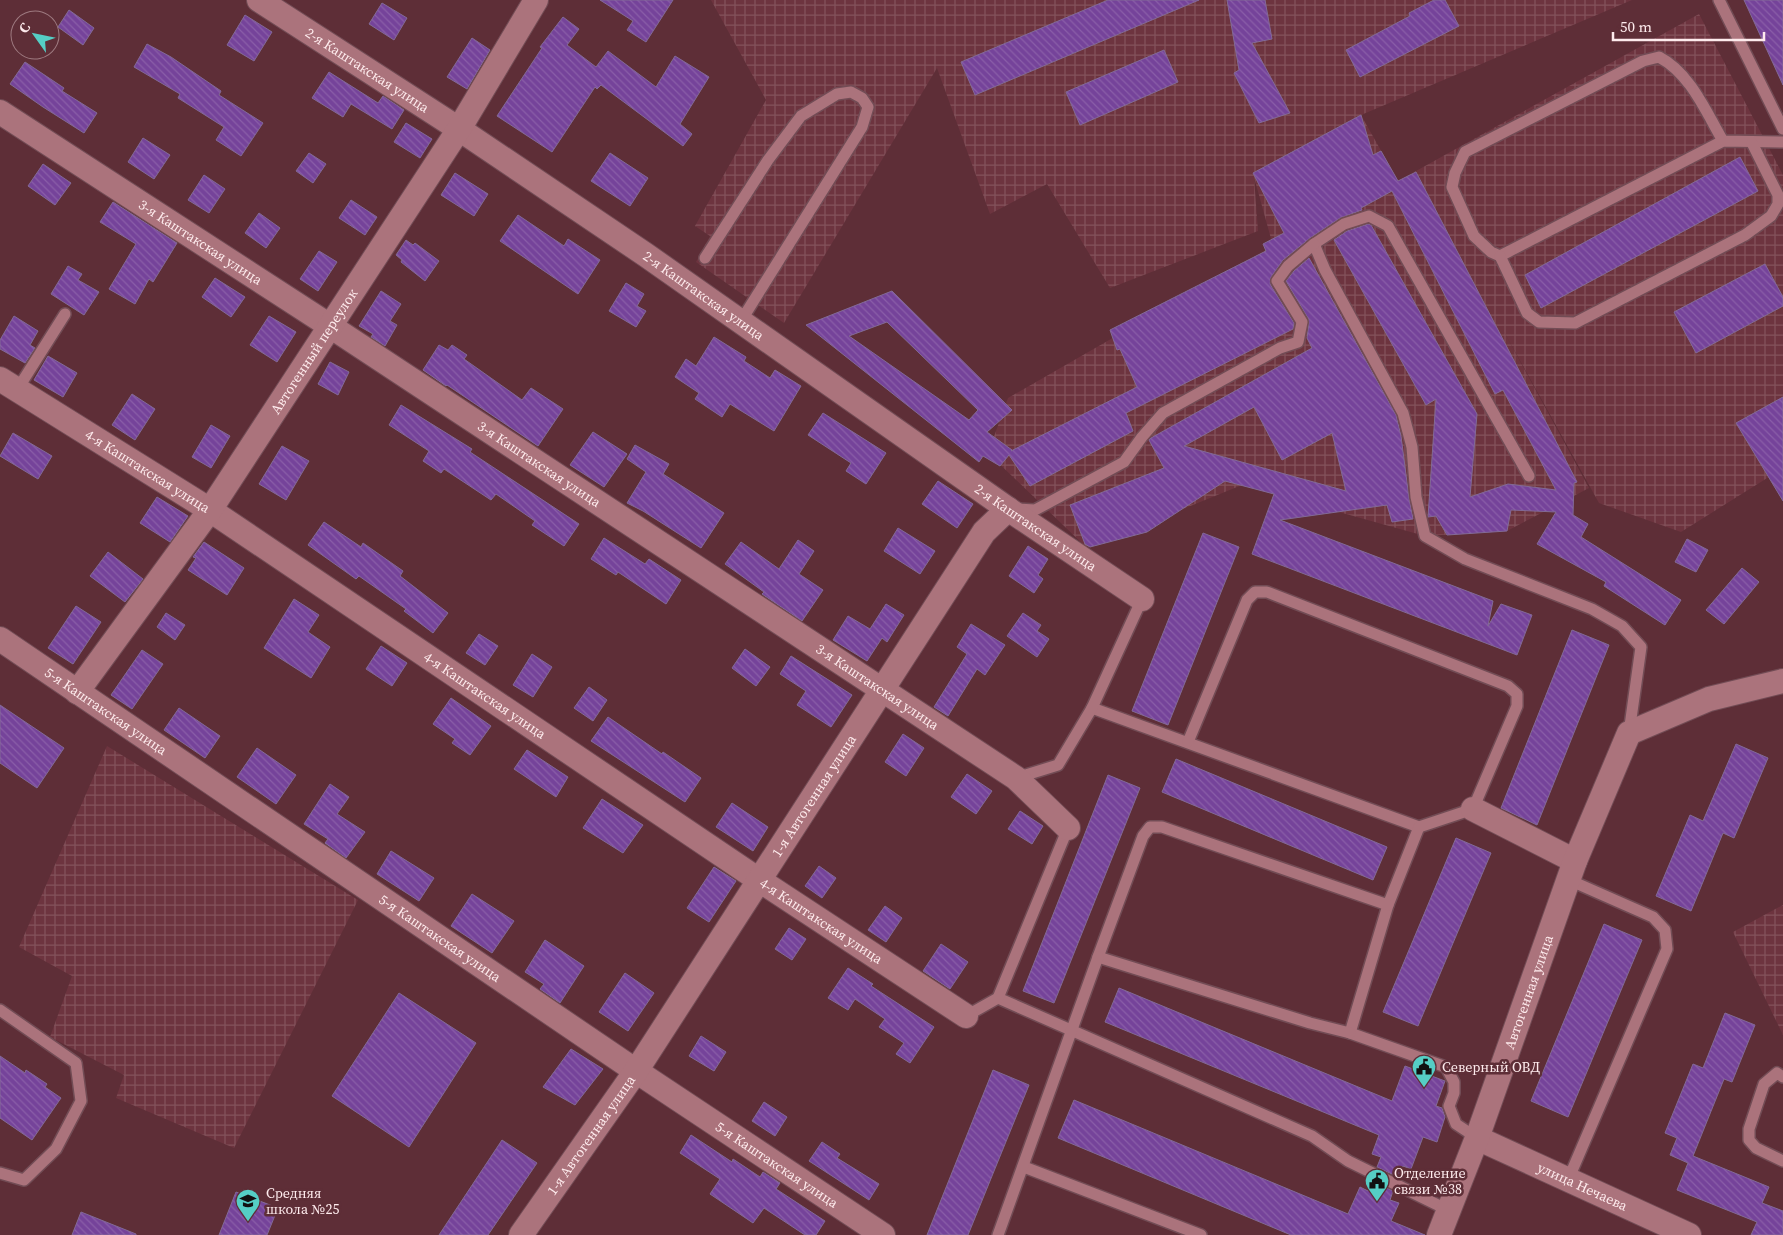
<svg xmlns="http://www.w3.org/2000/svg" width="1783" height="1235" font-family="'Source Serif 4',serif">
<defs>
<pattern id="industrial-grid" width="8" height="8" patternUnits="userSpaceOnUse" patternTransform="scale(1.25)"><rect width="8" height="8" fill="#6d343f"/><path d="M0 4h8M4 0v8" fill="none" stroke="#83525b"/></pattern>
<pattern id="building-back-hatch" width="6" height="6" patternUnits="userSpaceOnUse" patternTransform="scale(1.25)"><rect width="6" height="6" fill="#75439a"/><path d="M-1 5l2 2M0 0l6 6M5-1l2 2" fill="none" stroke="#8a5ea8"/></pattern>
</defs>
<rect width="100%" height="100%" fill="#5e2e37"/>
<g fill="url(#industrial-grid)">
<path d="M711,0H1632L1361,115L1398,181L1699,14L1783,175V468L1681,532L1599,503L1502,328L1589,488L1507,531L1425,536L1242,485L1087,548L988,453L1008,398L1273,246L1254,177L1258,231L1110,288L1047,184L990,214L937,68L784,323L696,262L710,236L695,226L766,100Z"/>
<path d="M107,746L358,900L234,1148L116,1098L124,1075L50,1037L72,976L19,947Z"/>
<path d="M1783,905V1035L1733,932Z"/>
</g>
<g fill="url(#building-back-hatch)" stroke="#826a96" fill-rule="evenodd">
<path d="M600,0H673L646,42L627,30L633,21Z"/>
<path d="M1108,0H1199L975,95L961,62Z"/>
<path d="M1227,0H1265L1272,39L1252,43L1290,113L1259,123L1234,73L1239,70Z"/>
<path d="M1434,0H1445L1459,26L1360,77L1346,50L1410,16L1409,13Z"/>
<path d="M1744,0H1783V85Z"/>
<path d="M382,3L407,18L394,40L369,24Z"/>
<path d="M69,10L94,28L83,45L58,27Z"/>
<path d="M245,15L272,32L254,61L227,45Z"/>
<path d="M563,17L579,29L567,45L596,67L608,51L656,87L675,56L709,77L680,124L692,134L683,146L601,85L597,89L595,87L552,152L497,116L542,48L540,47Z"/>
<path d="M472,38L490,50L467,89L447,77Z"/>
<path d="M147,44L171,57L221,91L219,95L263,123L241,156L216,140L224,127L178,98L180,94L134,67Z"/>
<path d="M1164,50L1178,82L1080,125L1066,92Z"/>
<path d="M25,62L64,88L62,91L97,113L84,133L43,107L10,84Z"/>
<path d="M329,72L378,103L383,96L404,110L392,129L351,104L343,117L312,98Z"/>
<path d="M1361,115L1373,155L1381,151L1398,181L1416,172L1577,482L1574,483L1573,515L1588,524L1581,537L1681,600L1665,625L1604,586L1606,582L1537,544L1556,512L1511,510L1507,531L1447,535L1436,516L1428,517L1436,399L1426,405L1334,240L1347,231L1368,224L1371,225L1477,414L1470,497L1508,484L1556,490L1503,390L1495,394L1392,191L1361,208L1362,210L1340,218L1310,238L1283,260L1271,277L1270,284L1294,323L1293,329L1126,413L1133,431L1030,486L1009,455L1000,466L983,456L979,462L806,325L892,291L1012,410L987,432L1012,450L1011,451L1137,387L1120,349L1117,350L1110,330L1266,251L1263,244L1284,233L1253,173ZM887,322L978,410L969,420L849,336Z"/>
<path d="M406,123L432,139L420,158L394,142Z"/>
<path d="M143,138L170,155L154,179L128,162Z"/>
<path d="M309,153L326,164L313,183L296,171Z"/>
<path d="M610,153L648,178L630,206L591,181Z"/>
<path d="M1740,157L1758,191L1541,308L1525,275Z"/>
<path d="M43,164L71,183L55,205L28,186Z"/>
<path d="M455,173L488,194L474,216L441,195Z"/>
<path d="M204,175L225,189L209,213L188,200Z"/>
<path d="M351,200L377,217L365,235L339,218Z"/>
<path d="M113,202L177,243L153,282L149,279L135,304L109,289L136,244L100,222Z"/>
<path d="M259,213L280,228L266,248L245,233Z"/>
<path d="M518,215L564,246L568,239L600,260L578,294L500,241Z"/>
<path d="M406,240L413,245L415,243L439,261L425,281L401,262L402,260L396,255Z"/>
<path d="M319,251L337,262L318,291L300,279Z"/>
<path d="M1309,258L1396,415L1401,436L1409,498L1413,519L1392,522L1387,505L1280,520L1493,601L1488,626L1501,604L1532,615L1517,655L1252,554L1274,494L1225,481L1147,532L1090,547L1085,544L1070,505L1164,468L1149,440L1151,438L1312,348L1307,338L1309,323L1308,318L1286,281L1294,271ZM1254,407L1282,460L1332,433L1346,491L1184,446Z"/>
<path d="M1765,264L1783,297V306L1696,353L1674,312Z"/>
<path d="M68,266L82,274L78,280L99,292L84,315L51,294Z"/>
<path d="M215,278L245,297L231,317L202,297Z"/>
<path d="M626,283L644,294L637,306L646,311L636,327L609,311Z"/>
<path d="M381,291L401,304L390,321L397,325L385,346L371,337L373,334L359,326Z"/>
<path d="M14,316L38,331L30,345L35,348L25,363L0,349V340Z"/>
<path d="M269,316L296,332L277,362L250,345Z"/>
<path d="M714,337L746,357L744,361L770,378L775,370L801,386L774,431L730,404L722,417L695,399L699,393L675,377L686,359L696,366Z"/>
<path d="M439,345L448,350L452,345L467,355L464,359L522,400L531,388L563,409L538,446L447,385L446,386L423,370Z"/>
<path d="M48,356L77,373L63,397L34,380Z"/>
<path d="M330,362L349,372L338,395L318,384Z"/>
<path d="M132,394L155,409L135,440L112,425Z"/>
<path d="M1783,397V501L1736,423Z"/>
<path d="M401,405L472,449L470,452L579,524L564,546L532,525L535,521L496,494L491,500L444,469L441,473L423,461L429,451L389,425Z"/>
<path d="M823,413L886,453L866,484L846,471L851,463L808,435Z"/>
<path d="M211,425L230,436L211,468L192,457Z"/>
<path d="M593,432L627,454L604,487L570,465Z"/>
<path d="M13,433L52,456L38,479L0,456Z"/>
<path d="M635,445L669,464L663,474L724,513L701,548L643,511L627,503L646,472L627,459Z"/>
<path d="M282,446L309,461L286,500L259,484Z"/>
<path d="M938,481L973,504L957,528L922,504Z"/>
<path d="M157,497L188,516L170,542L140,523Z"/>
<path d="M324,522L361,547L363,543L403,571L400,576L448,613L433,633L404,611L406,609L359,576L356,579L308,545Z"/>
<path d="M898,528L935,551L920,574L884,551Z"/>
<path d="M1203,533L1239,547L1168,725L1132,711Z"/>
<path d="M604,538L645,564L649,559L681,580L666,604L618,572L616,575L591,559Z"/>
<path d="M1687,539L1708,550L1696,572L1675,562Z"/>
<path d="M798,540L814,551L799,574L823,590L802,621L762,594L764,592L725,564L741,542L779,569Z"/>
<path d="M204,542L244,568L227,595L188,570L196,558L193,557Z"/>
<path d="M1028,546L1048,559L1038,575L1043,579L1034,593L1009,576Z"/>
<path d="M108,552L143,579L125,602L90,576Z"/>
<path d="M1742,568L1759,582L1724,624L1706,610Z"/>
<path d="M294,599L319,615L308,632L330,647L311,678L264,648Z"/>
<path d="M886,604L904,615L887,642L882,638L867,661L833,640L848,616L870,629Z"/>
<path d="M76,606L101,622L73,664L48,648Z"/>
<path d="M166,613L185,625L175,640L157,627Z"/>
<path d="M1023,613L1041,625L1037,631L1049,639L1037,657L1007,636Z"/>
<path d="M971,624L1005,645L985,675L977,669L948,716L934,707L967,654L957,647Z"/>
<path d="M1572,630L1609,645L1537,825L1501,808Z"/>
<path d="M479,634L498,646L485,665L466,653Z"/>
<path d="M381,646L407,663L392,686L366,669Z"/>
<path d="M745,649L770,667L756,686L732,668Z"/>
<path d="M142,650L163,664L132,709L111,695Z"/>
<path d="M532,654L552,667L533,697L513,685Z"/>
<path d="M791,656L852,695L831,727L797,705L806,691L780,674Z"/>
<path d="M589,687L607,700L593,721L574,708Z"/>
<path d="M451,698L491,726L470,755L452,743L455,739L433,724Z"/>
<path d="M0,705L64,748L37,788L0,763Z"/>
<path d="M179,708L220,736L205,758L164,730Z"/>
<path d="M608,717L662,754L663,752L701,778L685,802L591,741Z"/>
<path d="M903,734L924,748L906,776L885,762Z"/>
<path d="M1736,744L1768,758L1734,838L1723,833L1691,911L1656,896L1690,815L1703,821Z"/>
<path d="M257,748L296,775L276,804L237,777Z"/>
<path d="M527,750L568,777L556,797L514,769Z"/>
<path d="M1176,759L1387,847L1373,880L1162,792Z"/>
<path d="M967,774L992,791L976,814L951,797Z"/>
<path d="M1108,775L1140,788L1054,1003L1023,991Z"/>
<path d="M330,784L349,797L337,814L365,832L346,858L325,843L328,839L304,824Z"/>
<path d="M602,799L643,825L623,853L583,828Z"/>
<path d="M732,803L768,827L753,851L716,827Z"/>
<path d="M1020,811L1043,826L1032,844L1008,829Z"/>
<path d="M1456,838L1491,853L1418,1026L1383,1012Z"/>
<path d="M391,851L434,878L419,901L377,874Z"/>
<path d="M819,866L836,878L822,898L805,886Z"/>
<path d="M714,867L736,881L709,922L687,908Z"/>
<path d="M472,894L514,921L492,953L451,926Z"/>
<path d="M885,906L902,918L886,942L868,930Z"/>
<path d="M1604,924L1642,940L1568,1117L1531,1101Z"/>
<path d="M789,928L806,939L792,960L775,949Z"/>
<path d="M545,940L584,966L560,1003L540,989L544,984L525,972Z"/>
<path d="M941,944L968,962L950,989L923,971Z"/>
<path d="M848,968L873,984L871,986L934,1027L910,1063L896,1054L904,1043L879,1027L885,1019L855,999L848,1010L828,998Z"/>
<path d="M625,973L654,993L628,1031L599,1012Z"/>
<path d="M1119,988L1392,1101L1405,1066L1445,1081L1436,1106L1442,1108L1445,1117L1437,1142L1423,1137L1411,1169L1403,1166L1398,1177L1377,1167L1381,1157L1372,1154L1379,1135L1105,1022Z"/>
<path d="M399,993L476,1043L409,1147L332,1096Z"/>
<path d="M1725,1013L1755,1025L1732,1082L1724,1079L1693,1156L1769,1187L1762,1203L1783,1211V1235H1751L1757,1222L1677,1190L1688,1163L1670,1155L1677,1138L1665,1133L1693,1064L1703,1068Z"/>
<path d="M701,1036L726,1052L714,1071L689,1056Z"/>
<path d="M571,1049L603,1069L575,1105L543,1087Z"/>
<path d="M0,1056L25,1073L26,1070L47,1084L45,1087L61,1098L32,1140L0,1118Z"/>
<path d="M993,1070L1029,1085L968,1235H927Z"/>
<path d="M1074,1100L1348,1214L1360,1187L1368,1191L1372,1181L1393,1191L1390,1200L1399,1203L1391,1221L1425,1235H1291L1058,1138Z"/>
<path d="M764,1102L787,1117L775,1136L752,1121Z"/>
<path d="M691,1135L732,1162L733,1159L760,1177L763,1172L780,1183L776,1189L825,1221L816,1235H805L764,1208L753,1223L710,1194L720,1179L680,1153Z"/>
<path d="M502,1140L537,1163L488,1235H439Z"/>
<path d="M822,1142L840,1154L837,1158L879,1184L869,1200L809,1161Z"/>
<path d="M236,1192L278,1208L267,1235H219Z"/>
<path d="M81,1212L136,1234V1235H72Z"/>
</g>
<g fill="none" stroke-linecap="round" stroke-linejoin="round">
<defs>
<g id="lane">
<path d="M1719,0L1783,129"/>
<path d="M1723,141C1706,112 1690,73 1659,57L1643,61L1465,152L1455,173L1452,187L1474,236L1491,252L1500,256L1723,141L1783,142"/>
<path d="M1500,256L1527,313L1539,322L1575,323L1745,235L1771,216L1778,204V195L1752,143"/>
<path d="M705,258L768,160L801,116L837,94L851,92L862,98L868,107L862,127L741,321"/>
<path d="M17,390L65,314"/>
<path d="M1529,476L1388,226L1369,216L1344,224L1314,244L1325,270L1403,413L1412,447L1416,497L1425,536L1465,559L1592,609L1622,626L1641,647L1629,733"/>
<path d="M1017,509L1035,510L1124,462L1142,437L1163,413L1280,348L1298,342L1302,322L1277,281L1288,266L1314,244"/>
<path d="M1092,708L1419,827"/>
<path d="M1188,742L1247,600L1255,592H1267L1508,686L1517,694V706L1473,809L1419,827L1388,905L1350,1033L1446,1067L1454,1082V1093L1449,1106L1456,1124L1477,1138"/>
<path d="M1016,778L1058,765L1092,708L1142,599"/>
<path d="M998,998L1312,1136L1348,1161L1450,1211"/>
<path d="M0,1010L76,1063L81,1101L56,1149L24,1180L0,1173"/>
<path d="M966,1016L998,998L1068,828"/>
<path d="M1350,1033L1310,1023L1098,957L1143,836L1150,827H1162L1388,905"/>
<path d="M1783,1077L1777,1073L1764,1084L1749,1129V1140L1756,1148L1783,1161"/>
<path d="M1024,1167L1201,1235"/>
<path d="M1568,1180L1667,949L1665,930L1653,917L1569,880"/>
<path d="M998,1235L1098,957"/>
</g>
<g id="street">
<path id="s1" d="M259,0L459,129L646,255L1008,509L1142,599"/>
<path id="s2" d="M0,112L330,326L1016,778L1068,828"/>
<path id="s3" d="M0,379L210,510L759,880L966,1016"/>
<path id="s4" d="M0,639L636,1071L883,1235"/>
<path id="s5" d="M77,692L210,510L459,129L536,0"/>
<path d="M1473,809L1575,861"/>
<path id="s6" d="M1477,1138L1689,1235"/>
<path id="s7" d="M521,1235L636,1071L984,532L1008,509"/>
<path id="s8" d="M1439,1235L1477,1138L1575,861L1629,733L1709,699L1783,681"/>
</g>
</defs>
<use href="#lane" stroke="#724c55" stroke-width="14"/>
<use href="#street" stroke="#724c55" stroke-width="26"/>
<use href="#lane" stroke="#ab737c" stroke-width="11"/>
<use href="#street" stroke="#ab737c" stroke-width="24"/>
</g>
<defs>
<symbol id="civic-pin" viewBox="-11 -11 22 30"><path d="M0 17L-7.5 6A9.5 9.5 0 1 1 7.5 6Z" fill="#55cec5" stroke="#5e2e37"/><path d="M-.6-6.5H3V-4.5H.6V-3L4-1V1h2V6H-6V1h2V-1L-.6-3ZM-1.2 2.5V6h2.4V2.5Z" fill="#111"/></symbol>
<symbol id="school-pin" viewBox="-11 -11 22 30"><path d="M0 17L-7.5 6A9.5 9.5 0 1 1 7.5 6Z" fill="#55cec5" stroke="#5e2e37"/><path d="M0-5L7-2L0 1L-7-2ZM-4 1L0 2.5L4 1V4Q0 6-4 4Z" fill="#111"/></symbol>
</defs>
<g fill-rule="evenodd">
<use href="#civic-pin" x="1410" y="1053" width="28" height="38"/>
<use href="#civic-pin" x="1363" y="1167" width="28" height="38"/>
<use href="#school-pin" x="234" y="1187" width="28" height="38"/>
</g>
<g text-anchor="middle" stroke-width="5" stroke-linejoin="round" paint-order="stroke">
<g font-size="14" fill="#feebed" stroke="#5e2e37">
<text dy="5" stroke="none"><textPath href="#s1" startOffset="129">2-я Каштакская улица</textPath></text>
<text dy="5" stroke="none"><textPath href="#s2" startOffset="239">3-я Каштакская улица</textPath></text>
<text dy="5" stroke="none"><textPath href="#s1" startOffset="534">2-я Каштакская улица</textPath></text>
<text dy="5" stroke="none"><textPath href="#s5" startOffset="415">Автогенный переулок</textPath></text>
<text dy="5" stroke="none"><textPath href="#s2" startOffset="644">3-я Каштакская улица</textPath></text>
<text dy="5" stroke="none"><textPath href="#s3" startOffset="174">4-я Каштакская улица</textPath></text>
<text dy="5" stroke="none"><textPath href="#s1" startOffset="939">2-я Каштакская улица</textPath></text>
<text dy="5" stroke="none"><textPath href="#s2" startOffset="1049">3-я Каштакская улица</textPath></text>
<text dy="5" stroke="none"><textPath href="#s3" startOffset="579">4-я Каштакская улица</textPath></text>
<text dy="5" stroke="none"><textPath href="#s4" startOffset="128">5-я Каштакская улица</textPath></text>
<text dy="5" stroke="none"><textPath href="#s7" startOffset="528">1-я Автогенная улица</textPath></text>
<text dy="5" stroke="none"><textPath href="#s3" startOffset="984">4-я Каштакская улица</textPath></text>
<text dy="5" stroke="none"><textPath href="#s4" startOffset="532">5-я Каштакская улица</textPath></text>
<text dy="5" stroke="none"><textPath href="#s8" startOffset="259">Автогенная улица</textPath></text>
<text dy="5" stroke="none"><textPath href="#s7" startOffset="122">1-я Автогенная улица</textPath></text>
<text dy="5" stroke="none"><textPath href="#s4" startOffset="938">5-я Каштакская улица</textPath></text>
<text dy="5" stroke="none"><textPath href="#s6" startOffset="116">улица Нечаева</textPath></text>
</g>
<g font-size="14" fill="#feebed" stroke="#5e2e37" text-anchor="start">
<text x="1442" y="1072">Северный ОВД</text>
<text x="1394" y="1178">Отделение<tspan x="1394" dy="16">связи №38</tspan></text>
<text x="266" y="1198">Средняя<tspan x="266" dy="16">школа №25</tspan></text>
</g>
</g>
<g transform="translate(35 35) rotate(303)"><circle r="24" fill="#5e2e37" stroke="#9e7a80"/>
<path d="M0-4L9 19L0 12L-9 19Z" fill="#55cec5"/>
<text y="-8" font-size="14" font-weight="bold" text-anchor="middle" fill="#feebed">С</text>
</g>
<path d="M1613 32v8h151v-8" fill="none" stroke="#feebed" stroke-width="2.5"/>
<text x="1620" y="32" font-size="15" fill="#feebed" stroke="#5e2e37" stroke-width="4" paint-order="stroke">50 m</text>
</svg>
